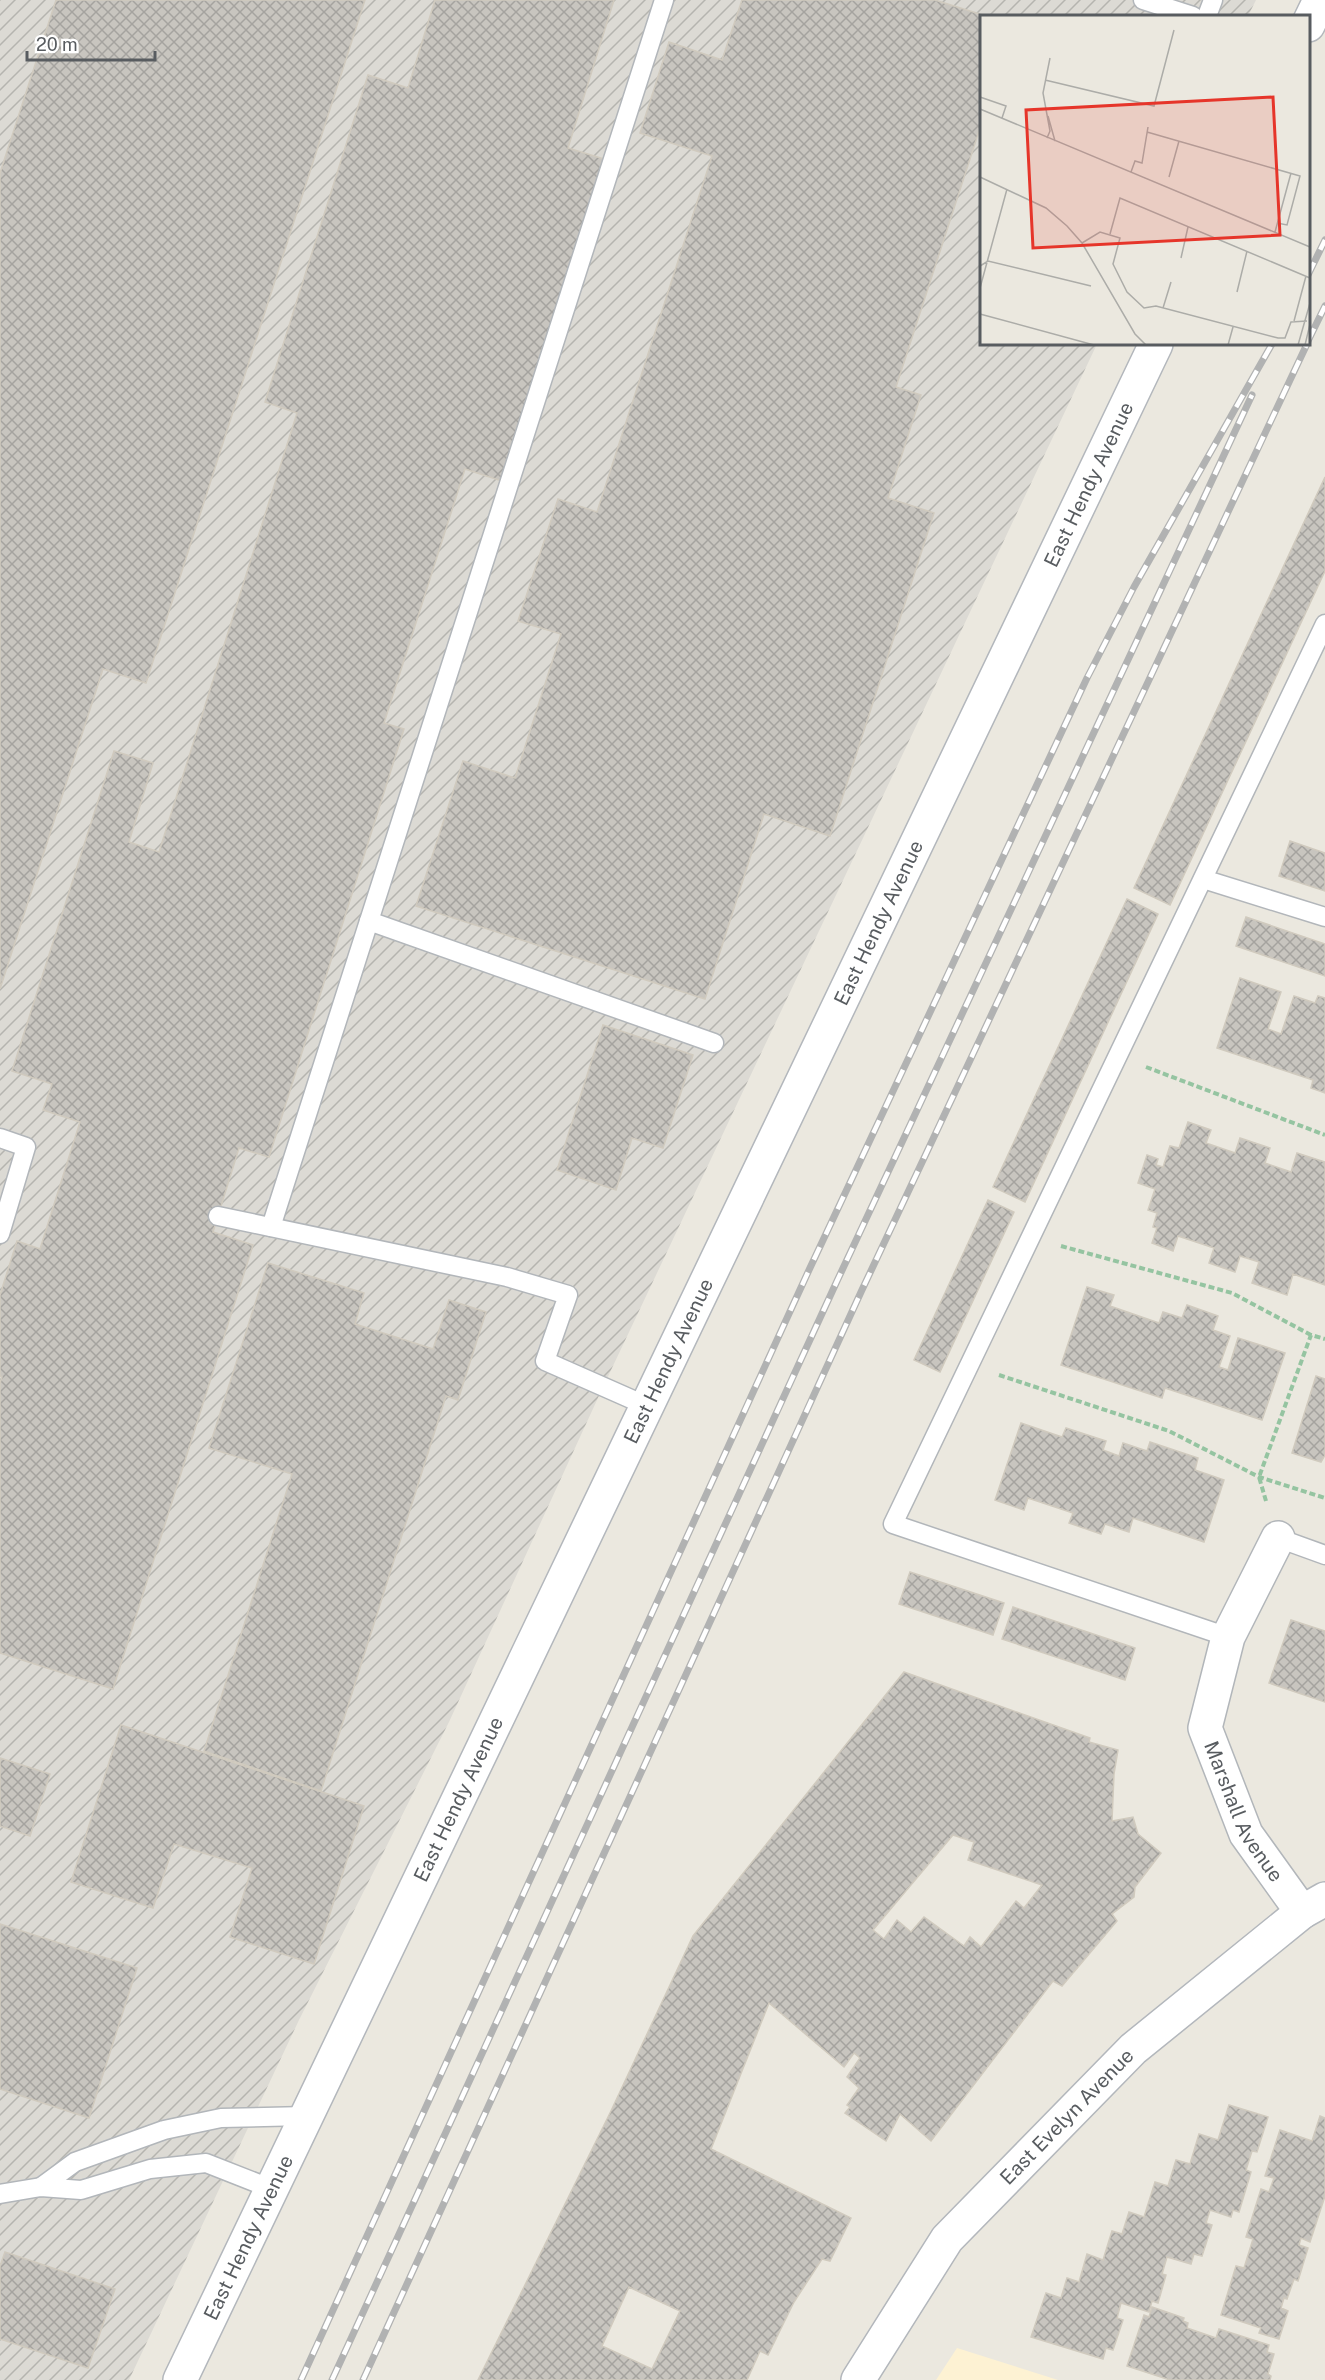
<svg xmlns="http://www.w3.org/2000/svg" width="1325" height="2380" font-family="'Public Sans',sans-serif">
<defs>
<pattern id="industrial-furrows" width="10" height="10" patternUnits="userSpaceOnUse" patternTransform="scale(1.5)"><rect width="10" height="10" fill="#dcdad4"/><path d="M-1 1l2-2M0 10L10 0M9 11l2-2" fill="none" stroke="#b5b4af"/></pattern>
<pattern id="building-cross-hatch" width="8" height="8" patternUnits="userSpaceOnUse" patternTransform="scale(1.5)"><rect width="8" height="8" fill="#c8c5bf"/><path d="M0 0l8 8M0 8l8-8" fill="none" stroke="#a5a39f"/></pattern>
</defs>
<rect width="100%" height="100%" fill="#ebe8df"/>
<path fill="#fdf2d3" d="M957,2348L1058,2380H936Z"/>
<path fill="url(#industrial-furrows)" d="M0,0H1256L1248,16H982V344H1097L603,1387L449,1722L299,2020L129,2380H0Z"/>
<g fill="url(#building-cross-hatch)" stroke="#d0cabe" stroke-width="1.5" fill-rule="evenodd">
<path d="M56,0H365L146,683L103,669L0,989V173Z"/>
<path d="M435,0H614L568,148L604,159L502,481L465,469L384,723L404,729L269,1157L239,1148L213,1232L253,1245L113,1689L0,1653V1383L2,1377L0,1376V1295L17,1241L40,1249L80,1122L43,1110L52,1084L12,1071L114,751L153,763L129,842L159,852L297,413L265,402L368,75L408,88Z"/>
<path d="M742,0H935L986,16H982V122L896,387L921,395L888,498L934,513L830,836L764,814L705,999L416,906L463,761L515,778L561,634L518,621L558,499L597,512L712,156L640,133L669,42L722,60Z"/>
<path d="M1325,477V571L1170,905L1134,888Z"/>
<path d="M1290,841L1325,853V891L1279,876Z"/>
<path d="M1127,899L1158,914L1025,1202L993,1187Z"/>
<path d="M1246,917L1325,944V976L1236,946Z"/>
<path d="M1240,978L1281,992L1268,1029L1281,1034L1294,996L1315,1003L1318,996L1325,998V1093L1311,1088L1313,1080L1217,1048Z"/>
<path d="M603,1025L693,1055L663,1148L632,1138L616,1190L557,1170Z"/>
<path d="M1188,1122L1211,1130L1206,1143L1235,1153L1240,1138L1270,1148L1265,1163L1291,1172L1297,1153L1325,1162V1285L1293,1274L1287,1295L1252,1283L1259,1262L1240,1256L1235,1272L1209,1263L1214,1248L1178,1236L1173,1251L1152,1243L1157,1228L1153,1227L1157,1213L1148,1210L1155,1189L1138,1183L1147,1155L1158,1159L1156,1165L1163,1167L1170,1146L1179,1148Z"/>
<path d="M988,1200L1014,1212L940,1372L914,1360Z"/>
<path d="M268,1263L364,1293L355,1324L433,1349L449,1300L486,1312L458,1400L446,1396L321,1791L204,1751L292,1474L209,1448Z"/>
<path d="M1087,1287L1114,1295L1110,1306L1159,1323L1163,1312L1182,1318L1187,1305L1218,1316L1213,1330L1230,1336L1219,1367L1228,1370L1238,1338L1285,1353L1262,1420L1165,1388L1162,1398L1061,1365Z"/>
<path d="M1316,1376L1325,1379V1455L1321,1462L1292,1453Z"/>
<path d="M1021,1423L1062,1437L1066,1428L1106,1441L1103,1450L1119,1456L1123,1443L1147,1451L1150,1442L1198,1458L1195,1470L1224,1480L1204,1542L1133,1518L1129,1532L1105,1524L1101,1534L1069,1523L1073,1513L1028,1498L1024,1510L995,1500Z"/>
<path d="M910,1572L1004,1603L993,1635L899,1604Z"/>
<path d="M1013,1607L1135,1648L1125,1680L1002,1639Z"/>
<path d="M1291,1620L1325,1631V1702L1269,1683Z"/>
<path d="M904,1672L1090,1738L1089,1742L1118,1750L1114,1774L1112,1821L1133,1817L1138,1834L1161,1853L1135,1887L1134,1897L1112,1914L1117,1921L1062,1986L1053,1981L931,2141L900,2114L886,2141L845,2113L850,2107L847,2105L859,2088L847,2077L860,2058L854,2053L844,2067L769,2003L711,2149L851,2218L830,2261L822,2259L794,2302L768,2355L760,2351L747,2380H478L610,2113L693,1936ZM953,1835L974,1842L968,1860L1042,1885L1024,1908L1016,1901L981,1947L970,1937L964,1946L924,1917L911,1932L897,1920L884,1939L873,1930ZM629,2287L680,2311L652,2369L602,2346Z"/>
<path d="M121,1725L364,1806L314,1964L230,1937L252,1868L174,1844L153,1908L71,1882Z"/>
<path d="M0,1758L50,1774L30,1836L0,1826Z"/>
<path d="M0,1924L137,1968L89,2118L0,2089Z"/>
<path d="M1229,2105L1268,2117L1257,2152L1252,2151L1246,2170L1251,2172L1239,2212L1233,2210L1231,2217L1210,2210L1206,2223L1212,2225L1202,2256L1194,2254L1191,2264L1167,2257L1162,2274L1166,2275L1158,2303L1152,2301L1149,2312L1121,2303L1117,2318L1123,2320L1113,2350L1106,2348L1103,2359L1031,2337L1046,2293L1061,2298L1067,2278L1079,2282L1087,2254L1103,2260L1112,2231L1122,2234L1129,2212L1144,2217L1155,2182L1168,2186L1176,2160L1190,2164L1199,2134L1218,2140Z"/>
<path d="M1320,2116L1325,2118V2196L1310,2242L1301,2238L1299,2245L1308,2248L1298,2281L1294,2279L1287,2299L1284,2298L1281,2308L1288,2311L1279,2339L1259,2333L1261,2328L1221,2315L1236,2266L1244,2268L1253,2239L1246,2237L1261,2189L1269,2192L1274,2178L1265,2176L1280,2130L1312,2141Z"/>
<path d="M5,2252L115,2289L88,2368L0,2339V2266Z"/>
<path d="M1152,2307L1184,2318L1183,2321L1188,2323L1187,2328L1216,2338L1219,2329L1269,2345L1267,2352L1274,2354L1268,2374L1271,2376L1270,2380H1170L1127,2366L1144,2315L1149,2317Z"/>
</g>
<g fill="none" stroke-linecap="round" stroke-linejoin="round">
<defs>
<g id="lane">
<path d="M1143,0L1193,16"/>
<path d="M1207,16L1213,0"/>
<path d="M1203,879L1325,917"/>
<path d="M369,921L714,1043"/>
<path d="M0,1138L26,1147L0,1234"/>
<path d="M218,1216L507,1277L568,1295L545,1361L647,1406"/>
<path d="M271,1227L664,0"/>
<path d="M1278,1538L1325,1555"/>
<path d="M1228,1637L893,1524L1325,624"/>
<path d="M41,2187L75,2162L164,2130L221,2118L306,2116"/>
<path d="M0,2194L41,2187L81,2190L150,2169L206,2163L272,2189"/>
</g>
<g id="street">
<path id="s1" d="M1278,1538L1228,1637L1205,1728L1246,1834L1302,1912"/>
</g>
<g id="secondary">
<path d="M1308,25L1320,0"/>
<path id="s2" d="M180,2380L1156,344"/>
<path id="s3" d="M858,2380L947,2239L1133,2049L1302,1912L1325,1899"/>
</g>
</defs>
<use href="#lane" stroke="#b2b6ba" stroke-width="21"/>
<use href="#street" stroke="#b2b6ba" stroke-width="36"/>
<use href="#secondary" stroke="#b3b7bc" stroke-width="36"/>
<g stroke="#95c4a1" stroke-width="4" stroke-dasharray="6 3" stroke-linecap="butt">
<path d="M1146,1067L1325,1135"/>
<path d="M1061,1246L1232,1293L1311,1335"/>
<path d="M999,1375L1169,1431L1259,1477L1325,1498"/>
<path d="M1266,1501L1259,1477L1311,1335L1325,1339"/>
</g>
<use href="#lane" stroke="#fff" stroke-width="18"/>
<use href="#street" stroke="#fff" stroke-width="33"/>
<use href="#secondary" stroke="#fff" stroke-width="33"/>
<defs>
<g id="rail">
<path d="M1308,275L1325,240"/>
<path d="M1308,341L1325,306"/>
<path d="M301,2380L809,1270L1087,678L1134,587L1272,344"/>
<path d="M332,2380L837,1281L1252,395"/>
<path d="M363,2380L861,1292L1307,344"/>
</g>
</defs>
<use href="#rail" stroke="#b1b2b2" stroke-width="7"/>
<use href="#rail" stroke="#fff" stroke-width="4.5" stroke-dasharray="14" stroke-linecap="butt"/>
</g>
<g text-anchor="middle" stroke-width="4.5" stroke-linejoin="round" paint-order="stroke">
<g font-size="20" fill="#585c60" stroke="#fff">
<text dy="7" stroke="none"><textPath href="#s2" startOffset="2102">East Hendy Avenue</textPath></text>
<text dy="7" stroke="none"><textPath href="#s2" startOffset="1616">East Hendy Avenue</textPath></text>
<text dy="7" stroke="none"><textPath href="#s2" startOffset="1130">East Hendy Avenue</textPath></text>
<text dy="7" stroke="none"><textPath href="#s2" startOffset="644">East Hendy Avenue</textPath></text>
<text dy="7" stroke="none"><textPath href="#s1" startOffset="297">Marshall Avenue</textPath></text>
<text dy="7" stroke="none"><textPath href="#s3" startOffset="338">East Evelyn Avenue</textPath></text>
<text dy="7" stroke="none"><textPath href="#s2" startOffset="158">East Hendy Avenue</textPath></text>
</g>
</g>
<g transform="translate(980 15)">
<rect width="330" height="330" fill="#ebe8df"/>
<path fill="none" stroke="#acaca8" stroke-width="1.5" d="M65,65L174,91L194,15M0,82L26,91L22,103M0,94L330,232M68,101L75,126M167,117L320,161L307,210L297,208M67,123L70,116L63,78L70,43M151,157L155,146L162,148L168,112M0,162L66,193L87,211L102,228L155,319L166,330M189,162L199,126M295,217L311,158M130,219L140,183L330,263M102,228L120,217L140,223L133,249L147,277L164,293L176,291L298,323H305L311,307L327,306M201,243L208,212M0,251L8,246L111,271M0,273L27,174M257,277L267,236M183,293L191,267M0,299L114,330M314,306L326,261M248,330L253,312M318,330L330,288M325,330L330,309"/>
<path fill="#e6352a" fill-opacity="0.15" stroke="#e6352a" stroke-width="3" d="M293,82L300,220L53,233L46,95Z"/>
<rect width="330" height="330" fill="none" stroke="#585c60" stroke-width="3"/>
</g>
<path d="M27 51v9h128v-9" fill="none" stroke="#585c60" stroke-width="3"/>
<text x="36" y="51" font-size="18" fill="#585c60" stroke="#ffffff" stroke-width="4.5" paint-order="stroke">20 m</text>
</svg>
